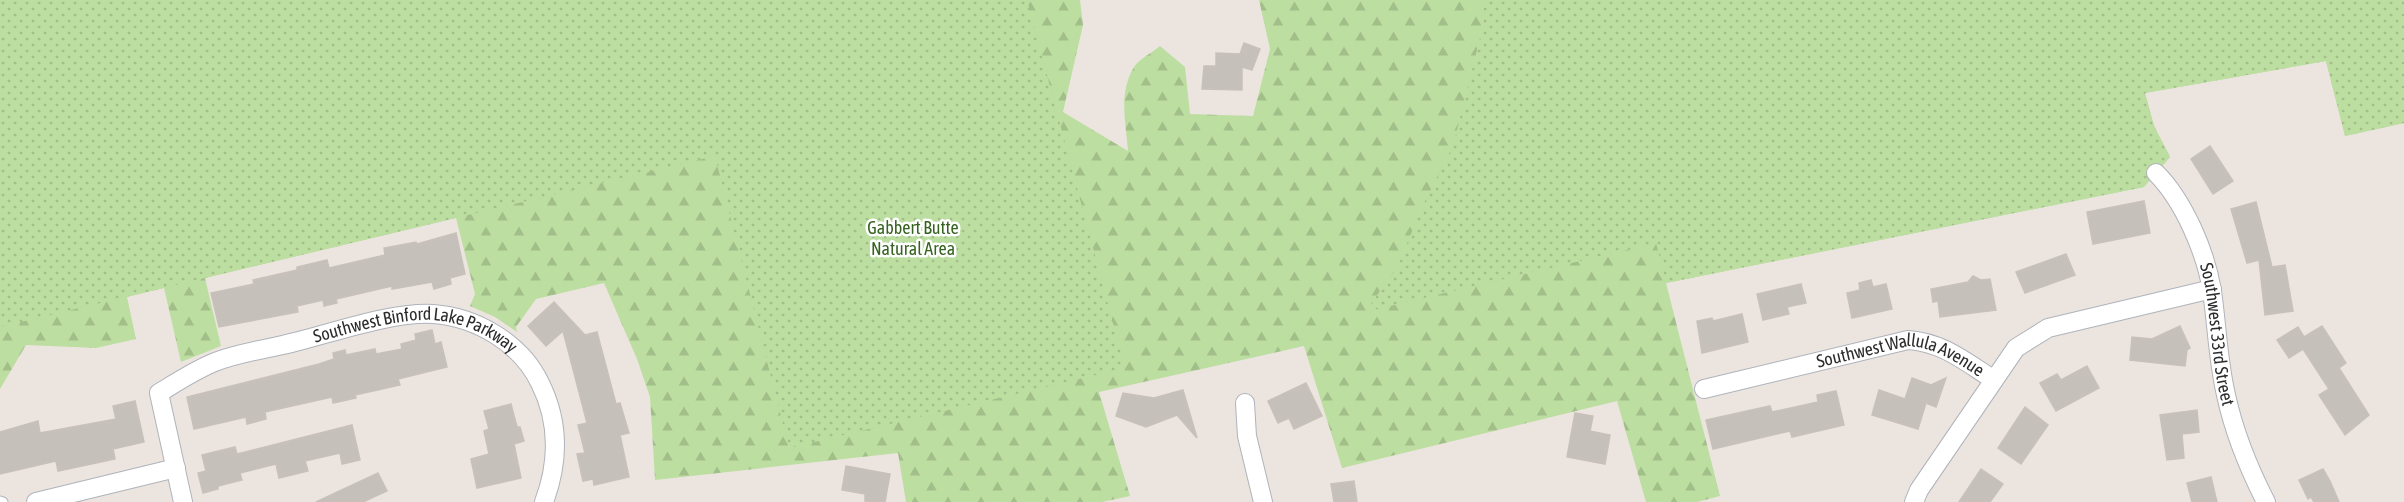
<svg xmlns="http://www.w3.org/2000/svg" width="2404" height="502" font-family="'Asap Condensed',sans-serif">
<defs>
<pattern id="forest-firs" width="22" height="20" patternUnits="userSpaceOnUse" patternTransform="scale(1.5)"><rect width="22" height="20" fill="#bcdea0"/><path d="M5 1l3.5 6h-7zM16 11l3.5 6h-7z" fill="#a2bf8a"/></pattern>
<pattern id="park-dots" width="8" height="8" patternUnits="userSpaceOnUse" patternTransform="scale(1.5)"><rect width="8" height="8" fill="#bcdea0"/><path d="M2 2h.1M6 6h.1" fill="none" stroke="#a2bf8a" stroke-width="1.8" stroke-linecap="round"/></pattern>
</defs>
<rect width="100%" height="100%" fill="#ece5df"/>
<path fill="url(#forest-firs)" d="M0,0H1080L1083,25L1063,112L1128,151C1126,124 1118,93 1134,67C1139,59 1153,52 1160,46L1185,67L1190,114L1253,116L1270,49L1259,0H2404V123L2345,136L2326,61L2145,93L2154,126L2170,157L2144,187L1666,283L1720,496L1697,502H1646L1617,401L1342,468L1304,346L1099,392L1130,496L1102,502H906L898,453L655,480L650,397L637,359L604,283L536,299L516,327L517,332L495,317L470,306L475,294L456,218L205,278L221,346L181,362L164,288L127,297L136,339L96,348L26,345L0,389Z"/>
<g fill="url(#park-dots)">
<path d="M0,0H1027L1125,368L789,448L715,156L0,327Z"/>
<path d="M1484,0H2404V123L2345,136L2326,61L2145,93L2154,126L2170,157L2144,187L1666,283L1656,243L1365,312L1398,266L1421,209L1453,146L1483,26Z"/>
</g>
<g fill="#c5c0ba" stroke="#c8c1b9" stroke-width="1.5">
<path d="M1244,43L1260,49L1252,70L1242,67V90L1202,89L1204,66H1216V53L1240,54Z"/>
<path d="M2210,146L2233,181L2213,194L2191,159Z"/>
<path d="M2144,201L2150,233L2093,244L2087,212Z"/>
<path d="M2256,202L2272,267L2285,265L2293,311L2265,315L2259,260L2247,263L2231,209Z"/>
<path d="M456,233L465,274L450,278L451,284L434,289L432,282L392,289V286L336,299L337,303L324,306L323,300L297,306L298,312L219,327L211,293L254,284L253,280L297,270V267L327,260L329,268L385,255L384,248L416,242L417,244Z"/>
<path d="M2066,254L2075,275L2025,293L2016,272Z"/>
<path d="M1973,276L1981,280L1990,279L1996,310L1940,317L1938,301L1933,302L1931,289L1968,282Z"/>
<path d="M1871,280L1873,287L1886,284L1892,309L1852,318L1847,293L1860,290L1859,283Z"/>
<path d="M1801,284L1806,303L1787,307L1789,314L1763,320L1757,294Z"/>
<path d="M554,302L585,335L597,332L616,404L620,403L629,433L620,435L629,477L594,485L593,479L583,481L577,454L585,453L578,425L587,423L563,331L546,346L528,326Z"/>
<path d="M1742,314L1748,342L1702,353L1697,321L1712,318L1713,321Z"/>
<path d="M2180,326L2190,348L2187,350L2185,366L2130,360L2132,337L2152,339Z"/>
<path d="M2322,326L2346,363L2339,368L2369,415L2345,435L2319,395L2329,389L2303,349L2289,358L2277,340L2298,327L2304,337Z"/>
<path d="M432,330L435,344L441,342L447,367L398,379L400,385L355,395L356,398L333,403L332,397L265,412L266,419L247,424L246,417L194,429L187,397L319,364L334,359L333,353L345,350L346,355L375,349L376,354L402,349L401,344L416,340L415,334Z"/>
<path d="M2087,366L2099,388L2056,411L2040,383L2057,374L2061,380Z"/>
<path d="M1912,378L1931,385L1946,378L1936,407L1926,403L1918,429L1872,415L1879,390L1905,399Z"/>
<path d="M1306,383L1322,416L1294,429L1289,418L1278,423L1268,401Z"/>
<path d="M1183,390L1197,438L1177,415L1146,427L1116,416L1123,393L1154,398Z"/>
<path d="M1836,391L1844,425L1792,437L1790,431L1713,449L1706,420L1770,406L1772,412L1818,402L1817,395Z"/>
<path d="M135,401L144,442L113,449L115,459L58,471L56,461L0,474V432L38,421L40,433L116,419L113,406Z"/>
<path d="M511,404L517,427H520L524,441L514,444L521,478L477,488L471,459L489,454L484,431L489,429L484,411Z"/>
<path d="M2025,407L2048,425L2021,464L1998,448Z"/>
<path d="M2197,410L2199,432L2182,434L2184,458L2167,460L2160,415Z"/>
<path d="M1575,413L1593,416L1590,431L1610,435L1605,464L1567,457Z"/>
<path d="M352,425L360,460L342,464L340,453L305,461L308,471L279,478L276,464L240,473L242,480L218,486V489L203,493L198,473L206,471L202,455L235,447L237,454Z"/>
<path d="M846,466L890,474L885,502L865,501V494L842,490Z"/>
<path d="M1981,469L2003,484L1990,502H1959Z"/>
<path d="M2323,469L2330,481L2339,502H2314L2311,497L2308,499L2299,480Z"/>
<path d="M378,473L387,491L363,502H316Z"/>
<path d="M2211,477L2217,502H2192L2187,483Z"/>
<path d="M1354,481L1357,502H1334L1331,484Z"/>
</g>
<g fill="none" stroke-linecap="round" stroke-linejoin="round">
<defs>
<path id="service" d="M0,501L3,502"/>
<g id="minor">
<path id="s1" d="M2156,173C2184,201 2206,253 2212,291C2217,326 2218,361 2226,395C2234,432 2249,469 2266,502"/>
<path id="s2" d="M1704,389L1908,340C1942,342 1966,362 1994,380"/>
<path d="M1245,403L1247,436L1263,502"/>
<path d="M36,502L176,468"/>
<path id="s3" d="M183,502L159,393C177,382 195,370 215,362C240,352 269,349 295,342C336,332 391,312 433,314C476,317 521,343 540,383C559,421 559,462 544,502"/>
<path d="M1914,502L1919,490L2016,348L2048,328L2212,289"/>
</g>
</defs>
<use href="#service" stroke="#afb3bb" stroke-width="11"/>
<use href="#minor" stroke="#afb3bb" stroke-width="20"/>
<use href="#service" stroke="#fff" stroke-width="9"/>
<use href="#minor" stroke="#fff" stroke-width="18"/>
</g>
<g text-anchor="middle" stroke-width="5" stroke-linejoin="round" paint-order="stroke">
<g font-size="18" fill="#366420" stroke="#fff">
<text x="913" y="234">Gabbert Butte<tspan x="913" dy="21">Natural Area</tspan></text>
</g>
<g font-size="18" fill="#2c2c2c" stroke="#fff">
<text dy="6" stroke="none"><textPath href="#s1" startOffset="176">Southwest 33rd Street</textPath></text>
<text dy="6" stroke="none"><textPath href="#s3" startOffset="384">Southwest Binford Lake Parkway</textPath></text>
<text dy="6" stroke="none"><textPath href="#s2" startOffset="204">Southwest Wallula Avenue</textPath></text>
</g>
</g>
</svg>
